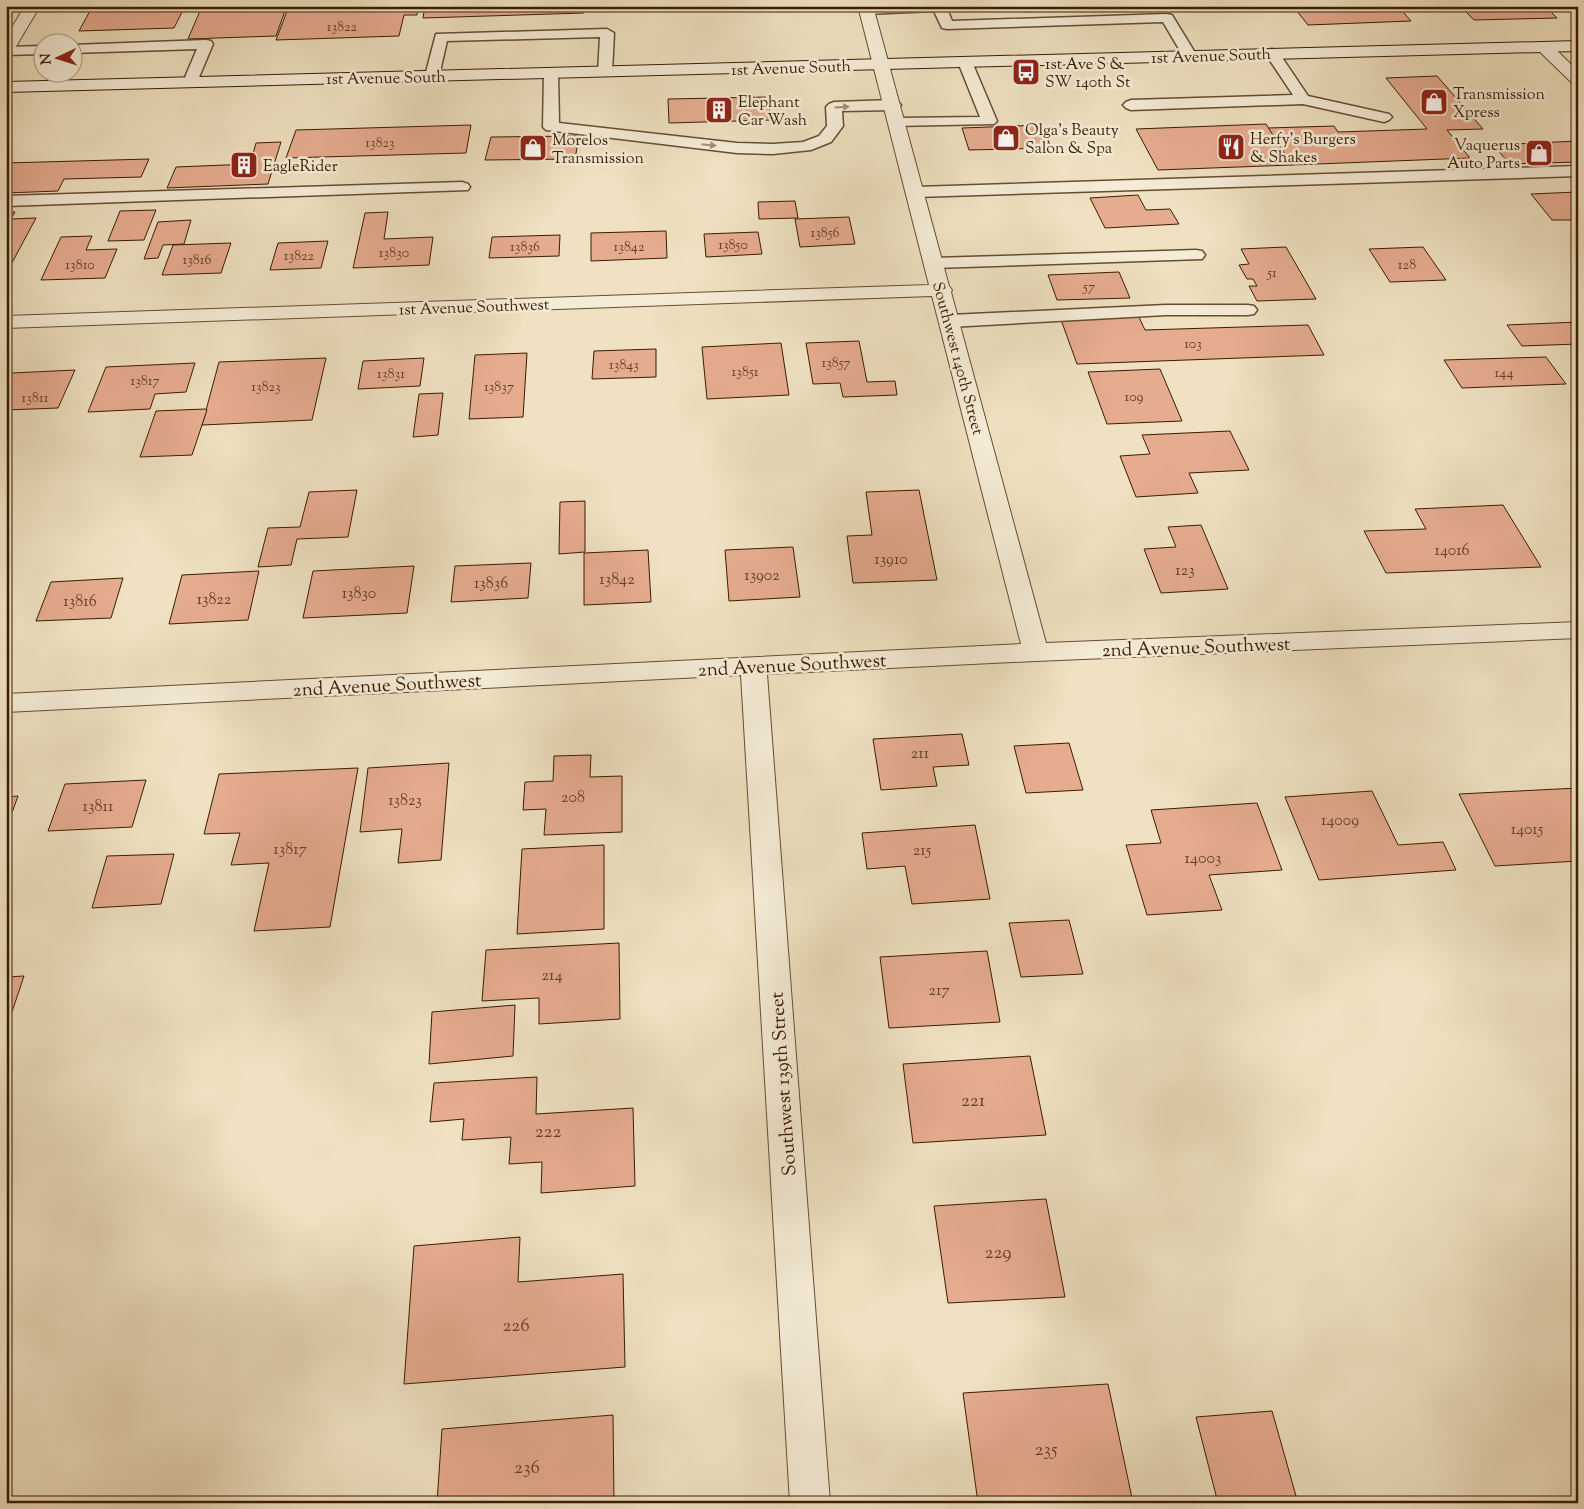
<svg xmlns="http://www.w3.org/2000/svg" width="1584" height="1509" font-family="'Sorts Mill Goudy',serif">
<rect width="100%" height="100%" fill="#efe1c1"/>
<filter id="stains"><feTurbulence type="fractalNoise" baseFrequency=".004" numOctaves="4"/><feColorMatrix values="0 0 0 0 .2 0 0 0 0 .09 0 0 0 0 .02 0 0 0 .5 -.17"/></filter>
<radialGradient id="worn" r=".72"><stop offset=".6" stop-color="#630" stop-opacity="0"/><stop offset="1" stop-color="#630" stop-opacity=".3"/></radialGradient>
<g fill="#e6ac90" stroke="#391c03">
<path d="M114,6H185L174,28L79,31L91,9H113Z"/>
<path d="M289,6H394V8H418L417,15H404L399,36L276,40Z"/>
<path d="M425,6H585L584,13L423,18Z"/>
<path d="M1021,6H1113L1115,9L1025,12Z"/>
<path d="M1293,6H1398L1411,21L1308,25Z"/>
<path d="M1460,6H1545L1557,18L1474,20Z"/>
<path d="M286,8L276,36L188,39L200,11Z"/>
<path d="M1437,76L1483,129L1447,130L1470,158L1292,165L1268,128L1334,126L1338,132L1427,129L1386,78Z"/>
<path d="M768,97L771,120L669,123L668,99Z"/>
<path d="M1266,124L1292,165L1158,170L1136,129Z"/>
<path d="M471,125L466,153L286,158L296,130Z"/>
<path d="M1042,125L1051,148L969,150L962,128Z"/>
<path d="M579,136L575,159L485,160L491,137Z"/>
<path d="M1578,141V162L1510,164L1493,145Z"/>
<path d="M281,142L268,184L167,188L176,167L250,164L256,143Z"/>
<path d="M149,159L141,177L64,179L58,191L6,193V163Z"/>
<path d="M1577,192L1578,220H1552L1531,194Z"/>
<path d="M1138,195L1146,210L1170,209L1179,224L1105,228L1090,198Z"/>
<path d="M795,201L798,218L759,219L758,202Z"/>
<path d="M156,210L144,240L108,241L120,211Z"/>
<path d="M6,212H15L11,219L36,218L6,274Z"/>
<path d="M388,212L384,239L433,237L429,265L353,268L365,213Z"/>
<path d="M849,217L855,244L800,247L795,219Z"/>
<path d="M191,220L184,244L163,245L158,258L144,259L158,222Z"/>
<path d="M666,231L667,258L591,261V233Z"/>
<path d="M758,232L762,254L706,257L704,234Z"/>
<path d="M560,235L559,256L489,258L492,237Z"/>
<path d="M92,236L86,250L117,249L105,278L41,280L61,237Z"/>
<path d="M328,241L321,268L270,270L278,243Z"/>
<path d="M231,243L221,273L162,275L173,245Z"/>
<path d="M1286,247L1316,299L1257,301L1249,286H1257L1253,279H1247L1239,265L1249,264L1241,249Z"/>
<path d="M1423,247L1446,280L1390,282L1369,249Z"/>
<path d="M1119,272L1130,298L1057,300L1048,275Z"/>
<path d="M1138,315L1145,330L1308,325L1324,355L1077,364L1060,317Z"/>
<path d="M1578,322V344L1522,346L1507,325Z"/>
<path d="M859,341L867,382L895,381L897,395L843,397L840,383L813,384L806,343Z"/>
<path d="M781,343L789,395L707,399L702,347Z"/>
<path d="M656,349V377L592,379L594,351Z"/>
<path d="M527,353L523,417L469,419L475,355Z"/>
<path d="M1546,357L1566,384L1462,388L1444,360Z"/>
<path d="M326,358L312,420L202,425L219,362Z"/>
<path d="M424,358L420,386L358,389L363,361Z"/>
<path d="M195,363L186,392L155,394L150,409L88,412L106,367Z"/>
<path d="M1160,369L1182,421L1107,424L1088,372Z"/>
<path d="M75,370L58,408L6,410V386L12,373Z"/>
<path d="M443,393L438,435L413,437L419,394Z"/>
<path d="M205,409L207,410L192,455L140,457L156,411Z"/>
<path d="M1230,431L1249,470L1189,473L1198,493L1136,497L1120,456L1150,454L1142,435Z"/>
<path d="M357,490L348,537L297,539L291,565L258,567L268,528L300,527L309,492Z"/>
<path d="M919,490L937,580L853,583L847,536L872,535L866,492Z"/>
<path d="M585,501V552L559,554L560,502Z"/>
<path d="M1503,505L1541,567L1386,573L1364,531L1426,529L1415,509Z"/>
<path d="M1201,525L1228,589L1161,593L1144,549L1176,547L1168,527Z"/>
<path d="M793,547L800,597L729,601L725,550Z"/>
<path d="M648,550L651,602L584,605V553Z"/>
<path d="M531,563L528,598L451,602L455,566Z"/>
<path d="M414,566L407,613L303,618L313,571Z"/>
<path d="M259,571L248,620L169,624L182,575Z"/>
<path d="M123,578L111,618L36,621L51,582Z"/>
<path d="M962,734L969,765L933,767L937,786L881,790L873,739Z"/>
<path d="M1069,743L1083,790L1026,793L1014,746Z"/>
<path d="M591,755L590,777L622,776V832L544,835L546,809L523,810L525,782L553,781L554,756Z"/>
<path d="M449,763L441,860L398,863L402,829L360,832L368,768Z"/>
<path d="M358,768L330,927L254,931L269,863L231,865L240,833L204,834L219,774Z"/>
<path d="M146,780L132,827L48,831L65,784Z"/>
<path d="M1578,788V861L1495,866L1459,794Z"/>
<path d="M1372,791L1398,845L1443,842L1456,870L1319,880L1285,797Z"/>
<path d="M18,796L6,829V797Z"/>
<path d="M1257,803L1282,870L1209,875L1222,910L1147,915L1126,845L1161,843L1151,810Z"/>
<path d="M975,825L990,899L912,904L905,866L867,869L862,833Z"/>
<path d="M604,845V929L517,934L522,849Z"/>
<path d="M174,854L161,904L92,908L107,856Z"/>
<path d="M1069,920L1083,974L1021,977L1009,923Z"/>
<path d="M619,943L620,1019L539,1024V998L482,1001L486,950Z"/>
<path d="M987,951L1000,1022L889,1028L880,957Z"/>
<path d="M24,976L8,1024H6V977Z"/>
<path d="M515,1005L513,1056L429,1064L432,1012Z"/>
<path d="M1030,1056L1046,1135L913,1143L903,1064Z"/>
<path d="M537,1077L536,1114L633,1108L635,1186L541,1193L542,1162L509,1164L511,1137L462,1140L464,1119L430,1122L434,1083Z"/>
<path d="M1046,1199L1065,1297L948,1303L934,1206Z"/>
<path d="M520,1237L518,1282L623,1274L625,1367L404,1384L414,1246Z"/>
<path d="M1108,1384L1133,1503H978L963,1393Z"/>
<path d="M1272,1411L1298,1503H1218L1196,1417Z"/>
<path d="M613,1415L614,1503H437L442,1429Z"/>
</g>
<g fill="none" stroke-linecap="round" stroke-linejoin="round">
<defs>
<g id="service">
<path d="M865,6H946L952,21L1167,14L1172,15L1197,56L1195,59H1185L1163,22L947,29L942,28L934,11L866,14L859,10Z"/>
<path d="M607,29L614,33L612,72L610,75H600L598,72L600,37L447,41L439,76L437,79H427L425,76L436,34Z"/>
<path d="M206,40L211,41L213,44L197,82L195,85H185L183,82L197,49L72,53V45Z"/>
<path d="M42,46V54L6,55V47Z"/>
<path d="M1272,49L1277,50L1308,96L1389,114L1392,117L1389,120L1384,122L1303,104L1131,110L1126,108L1123,105L1126,102L1131,100L1293,95L1265,53L1267,50Z"/>
<path d="M965,58L970,59L972,62L997,121L994,124L893,126L890,123L893,120L898,118L980,117L958,62L960,59Z"/>
<path d="M551,69L556,70L558,73L559,123L737,143L773,144L803,142L819,136L827,126L826,107L829,104L834,102L893,100L898,102L901,105L898,108L893,110L842,111L843,126L831,142L811,150L773,154L737,153L546,130L543,127L544,73L546,70Z"/>
<path d="M1578,166V176L916,197L910,195L908,192L910,189L916,187Z"/>
<path d="M462,182L468,184L470,187L468,190L6,206V196Z"/>
<path d="M1196,250L1202,251L1205,255L1202,259L934,268L928,267L925,263L928,259L934,258Z"/>
<path d="M1166,305H1248L1254,306L1257,310L1254,314L1248,315H1166L950,327L943,325L941,321L943,317L950,315Z"/>
</g>
<g id="minor">
<path d="M25,6H40L12,53L6,55V37Z"/>
<path d="M858,6H873L949,286L952,290L951,292L1046,643L1578,622V638L1036,661L767,674L830,1503H790L741,675L6,712V694L1021,644L932,296L6,328V316L929,285Z"/>
<path d="M1544,42L1550,44L1578,71V85L1572,83L1538,50L1536,47L1538,44Z"/>
</g>
<path id="secondary" d="M1578,41V51L6,92V82Z"/>
</defs>
<use href="#service" stroke="#664d32" stroke-width="3"/>
<use href="#minor" stroke="#664d32" stroke-width="2"/>
<use href="#secondary" stroke="#391c03" stroke-width="2"/>
<use href="#service" fill="#f5ecd7" fill-rule="evenodd"/>
<use href="#minor" fill="#f5ecd7" fill-rule="evenodd"/>
<use href="#secondary" fill="#f5ecd7" fill-rule="evenodd"/>
</g>
<defs><path id="oneway-solid" d="M-6-.8H1V-3.2L6.5 0L1 3.2V.8H-6Z" transform="scale(1.25)"/></defs>
<g fill="#a08e78">
<use href="#oneway-solid" transform="translate(842 107) rotate(-4)"/>
<use href="#oneway-solid" transform="translate(709 145) rotate(6)"/>
</g>
<defs>
<symbol id="bus-square" viewBox="-11 -11 22 22"><rect x="-9" y="-9" width="18" height="18" rx="4" fill="#8f2418" stroke="#f5ecd7"/><path d="M-5-6H5V4H4V6H2V4H-2V6H-4V4H-5ZM-3.5-4V0h7V-4ZM-3.5 1.2v1.5H-2V1.2ZM2 1.2v1.5H3.5V1.2Z" fill="#fff"/></symbol>
<symbol id="shop-square" viewBox="-11 -11 22 22"><rect x="-9" y="-9" width="18" height="18" rx="4" fill="#8f2418" stroke="#f5ecd7"/><path d="M-5-2.5h2.3a2.7 3.5 0 0 1 5.4 0H5L5.5 6h-11ZM-1.5-2.5h3a1.5 2.3 0 0 0-3 0Z" fill="#fff"/></symbol>
<symbol id="building-square" viewBox="-11 -11 22 22"><rect x="-9" y="-9" width="18" height="18" rx="4" fill="#8f2418" stroke="#f5ecd7"/><path d="M-4-6H4V6H1V3H-1V6H-4ZM-2.5-4.3h1.7v1.8h-1.7ZM.8-4.3h1.7v1.8H.8ZM-2.5-1h1.7V.8h-1.7ZM.8-1h1.7V.8H.8Z" fill="#fff"/></symbol>
<symbol id="restaurant-square" viewBox="-11 -11 22 22"><rect x="-9" y="-9" width="18" height="18" rx="4" fill="#8f2418" stroke="#f5ecd7"/><path d="M-5-6h1v4h1v-4h1v4h1v-4h1v5L-1.5 .5V6h-2V.5L-5-1ZM5-6V6H3V1.5H1.5Q1.5-4 5-6Z" fill="#fff"/></symbol>
</defs>
<g fill-rule="evenodd">
<use href="#bus-square" x="1010" y="56" width="32" height="32"/>
<use href="#shop-square" x="1418" y="86" width="32" height="32"/>
<use href="#building-square" x="703" y="94" width="32" height="32"/>
<use href="#shop-square" x="990" y="122" width="32" height="32"/>
<use href="#restaurant-square" x="1215" y="131" width="32" height="32"/>
<use href="#shop-square" x="517" y="132" width="32" height="32"/>
<use href="#shop-square" x="1523" y="137" width="32" height="32"/>
<use href="#building-square" x="228" y="149" width="32" height="32"/>
</g>
<g text-anchor="middle" stroke-width="5" stroke-linejoin="round" paint-order="stroke">
<g font-size="14" fill="#644026">
<text x="342" y="31">13822</text>
<text x="380" y="147">13823</text>
<text x="825" y="237">13856</text>
<text x="733" y="249">13850</text>
<text x="525" y="251">13836</text>
<text x="629" y="251">13842</text>
<text x="394" y="257">13830</text>
<text x="299" y="260">13822</text>
<text x="197" y="264">13816</text>
<text x="80" y="269">13810</text>
<text x="1407" y="269">128</text>
<text x="1272" y="277">51</text>
<text x="1089" y="291">57</text>
<text x="1193" y="348">103</text>
<text x="836" y="367">13857</text>
<text x="624" y="369">13843</text>
<text x="745" y="376">13851</text>
<text x="1504" y="377">144</text>
<text x="391" y="378">13831</text>
<text x="145" y="385">13817</text>
<text x="266" y="391">13823</text>
<text x="499" y="391">13837</text>
<text x="1134" y="401">109</text>
<text x="35" y="402">13811</text>
</g>
<g font-size="16" fill="#391c03" stroke="#f5ecd7">
<text transform="translate(1211 55) rotate(-2)" y="6">1st Avenue South</text>
<text transform="translate(791 67) rotate(-2)" y="6">1st Avenue South</text>
<text transform="translate(386 77) rotate(-1)" y="6">1st Avenue South</text>
<text transform="translate(474 306) rotate(-2)" y="6">1st Avenue Southwest</text>
<text transform="translate(959 358) rotate(75)" y="6">Southwest 140th Street</text>
</g>
<g font-size="16" fill="#391c03" stroke="#f5ecd7" text-anchor="start">
<text x="1045" y="69">1st Ave S &amp;<tspan x="1045" dy="18">SW 140th St</tspan></text>
<text x="1453" y="99">Transmission<tspan x="1453" dy="18">Xpress</tspan></text>
<text x="738" y="107">Elephant<tspan x="738" dy="18">Car Wash</tspan></text>
<text x="1025" y="135">Olga's Beauty<tspan x="1025" dy="18">Salon &amp; Spa</tspan></text>
<text x="1250" y="144">Herfy's Burgers<tspan x="1250" dy="18">&amp; Shakes</tspan></text>
<text x="552" y="145">Morelos<tspan x="552" dy="18">Transmission</tspan></text>
<text x="1520" y="150" text-anchor="end">Vaquerus<tspan x="1520" dy="18">Auto Parts</tspan></text>
<text x="263" y="171">EagleRider</text>
</g>
<g font-size="16" fill="#644026">
<text x="1452" y="555">14016</text>
<text x="891" y="564">13910</text>
<text x="1185" y="575">123</text>
<text x="762" y="580">13902</text>
<text x="617" y="584">13842</text>
<text x="491" y="588">13836</text>
<text x="359" y="598">13830</text>
<text x="214" y="604">13822</text>
<text x="80" y="606">13816</text>
<text x="920" y="758">211</text>
<text x="573" y="802">208</text>
<text x="405" y="805">13823</text>
<text x="98" y="811">13811</text>
<text x="1340" y="825">14009</text>
<text x="1527" y="834">14015</text>
<text x="290" y="854">13817</text>
<text x="922" y="855">215</text>
<text x="1203" y="863">14003</text>
<text x="552" y="980">214</text>
<text x="939" y="995">217</text>
</g>
<g font-size="19" fill="#391c03" stroke="#f5ecd7">
<text transform="translate(1196 646) rotate(-2)" y="7">2nd Avenue Southwest</text>
<text transform="translate(792 664) rotate(-3)" y="7">2nd Avenue Southwest</text>
<text transform="translate(387 684) rotate(-3)" y="7">2nd Avenue Southwest</text>
<text transform="translate(782 1084) rotate(-94)" y="7">Southwest 139th Street</text>
</g>
<g font-size="19" fill="#644026">
<text x="973" y="1106">221</text>
<text x="548" y="1137">222</text>
<text x="998" y="1258">229</text>
<text x="516" y="1331">226</text>
<text x="1046" y="1455">235</text>
<text x="527" y="1473">236</text>
</g>
</g>
<rect width="1584" height="1509" fill="none" stroke="#efe1c1" stroke-width="25"/>
<rect x="8" y="8" width="1569" height="1494" fill="none" stroke="#391c03" stroke-width="2.5"/>
<rect x="12" y="12" width="1559" height="1484" fill="none" stroke="#391c03"/>
<g transform="translate(58 58) rotate(266)"><circle r="24" fill="#f5ecd7" stroke="#aa9982"/>
<path d="M0-4L9 19L0 12L-9 19Z" fill="#8f2418"/>
<text y="-8" font-size="14" font-weight="bold" text-anchor="middle" fill="#391c03">N</text>
</g>
<rect width="100%" height="100%" filter="url(#stains)"/>
<rect width="100%" height="100%" fill="url(#worn)"/>
</svg>
